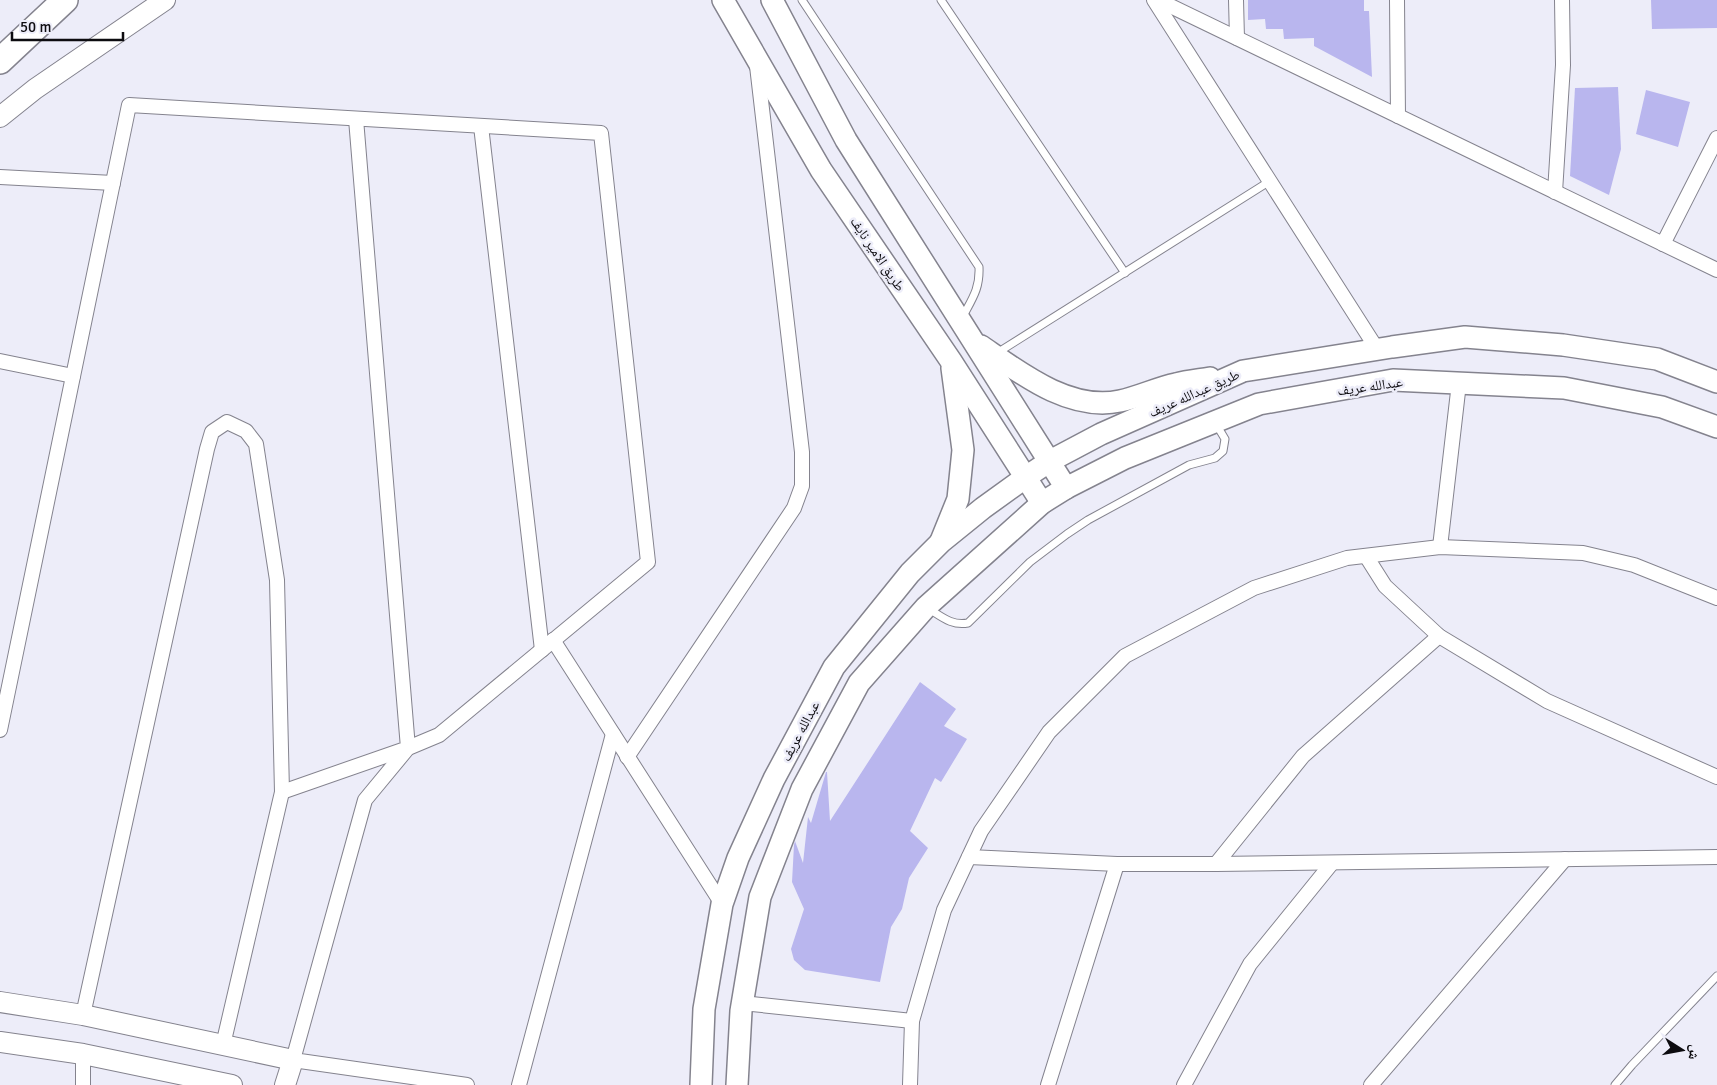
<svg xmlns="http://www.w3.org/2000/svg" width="1717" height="1085" font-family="Signika,'Noto Naskh Arabic',sans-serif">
<rect width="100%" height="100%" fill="#ededf9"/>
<g fill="#b9b6ee">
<path d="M1248,0H1364V11H1369L1372,77L1314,46V38L1284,39L1283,29H1266L1265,19L1248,20Z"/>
<path d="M1651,0H1717V28L1652,29Z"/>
<path d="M1618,87L1621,149L1609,195L1570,176L1575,88Z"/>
<path d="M1646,90L1690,102L1678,147L1636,134Z"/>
<path d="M920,682L956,709L944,726L967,739L941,782L935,778L910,831L928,848L909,878L902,909L891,927L880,982L805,970L794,960L791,949L804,909L792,882L794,845L795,841L803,863L808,817L811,823L826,772H827L830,821Z"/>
</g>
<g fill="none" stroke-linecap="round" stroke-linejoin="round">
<defs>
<g id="lane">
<path d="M802,0L979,267C980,289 972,299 962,318"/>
<path d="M941,0L1125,273"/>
<path d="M997,353L1270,181"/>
<path d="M929,609C942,617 952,626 968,623L1030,562L1067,534L1088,520L1189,465L1215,458L1223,451L1225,439L1216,424"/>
<path d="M1615,1085L1632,1065L1717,976"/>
</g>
<g id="street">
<path d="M1154,0L1377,349"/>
<path d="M1158,0L1717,270"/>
<path d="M1236,0L1237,38"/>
<path d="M1397,0L1398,116"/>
<path d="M481,126L542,650"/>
<path d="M0,177L113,183"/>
<path d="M1555,192L1563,65L1562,0"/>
<path d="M1663,244L1717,138"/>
<path d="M0,361L73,376"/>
<path d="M1440,547L1459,383"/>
<path d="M1366,556L1385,586L1439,636L1547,701L1717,777"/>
<path d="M553,640L722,904"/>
<path d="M0,730L129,105L601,133L648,562L439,735L408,748L365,800L293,1060L467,1085"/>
<path d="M627,757L794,508L802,486V452L757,66"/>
<path d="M282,792L408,748L356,119"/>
<path d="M969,857L1117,864H1216L1303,756L1439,636"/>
<path d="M1216,864L1717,857"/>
<path d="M742,1003L912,1021"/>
<path d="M83,1015L207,449L212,432L227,422L246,431L256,444L277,580L282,792L223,1045"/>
<path d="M83,1054V1085"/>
<path d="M519,1085L613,734"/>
<path d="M910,1085L912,1021L944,910L981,831L1049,732L1125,656L1254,588L1347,558L1440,547L1583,553L1634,565L1717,598"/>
<path d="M1048,1085L1117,864"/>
<path d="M1184,1085L1250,964L1332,863"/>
<path d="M1371,1085L1565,859"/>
</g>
<g id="secondary">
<path d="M0,117L35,89L165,0"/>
<path d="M0,1002L83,1015L293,1060L285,1085"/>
<path d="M0,1042L83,1054L232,1085"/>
</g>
<g id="primary">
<path d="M723,0L821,170L951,361L1042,503"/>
<path d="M772,0L846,140L1066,488"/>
<path d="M981,346C1020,373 1070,412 1120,401C1139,397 1157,388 1176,384C1187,381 1198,380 1210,378"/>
<path d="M941,541L958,499L963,450L952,368"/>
<path d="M701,1085L704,1009L722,904L738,858L774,779L834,667L910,573L941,542L983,508L1026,477L1050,461L1101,434L1243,371L1392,347L1465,337L1563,345L1657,359L1717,382"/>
<path d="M737,1085L741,1011L760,897L802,789L859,683L926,607L1042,503L1066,488L1125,458L1259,404L1393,380L1564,388L1662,407L1717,427"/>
</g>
<path id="highway" d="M0,61L65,0"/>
</defs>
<use href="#lane" stroke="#84838e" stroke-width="9"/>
<use href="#street" stroke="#84838e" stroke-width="16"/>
<use href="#secondary" stroke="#84838e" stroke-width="22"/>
<use href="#primary" stroke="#84838e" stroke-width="24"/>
<use href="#highway" stroke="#84838e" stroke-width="28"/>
<use href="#lane" stroke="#fff" stroke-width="7"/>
<use href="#street" stroke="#fff" stroke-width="14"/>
<use href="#secondary" stroke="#fff" stroke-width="20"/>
<use href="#primary" stroke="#fff" stroke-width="21"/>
<use href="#highway" stroke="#fff" stroke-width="25"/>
</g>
<g text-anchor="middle" stroke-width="5" stroke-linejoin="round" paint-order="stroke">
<g font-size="14" fill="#0d0c10" stroke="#ededf9">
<text transform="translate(878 254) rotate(56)" y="5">طريق الامير نايف</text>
<text transform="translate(1370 386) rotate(-8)" y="5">عبدالله عريف</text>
<text transform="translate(1194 393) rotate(-24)" y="5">طريق عبدالله عريف</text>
<text transform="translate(800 731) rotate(-62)" y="5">عبدالله عريف</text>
</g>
</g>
<g transform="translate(1682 1050) rotate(101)" stroke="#ededf9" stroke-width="4" paint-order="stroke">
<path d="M0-4L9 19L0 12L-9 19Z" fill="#0d0c10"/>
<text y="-8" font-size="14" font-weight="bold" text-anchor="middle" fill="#0d0c10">ش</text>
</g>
<path d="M12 32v8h111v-8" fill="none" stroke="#0d0c10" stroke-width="2.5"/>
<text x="20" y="32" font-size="15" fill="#0d0c10" stroke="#ededf9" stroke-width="4" paint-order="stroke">50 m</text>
</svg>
